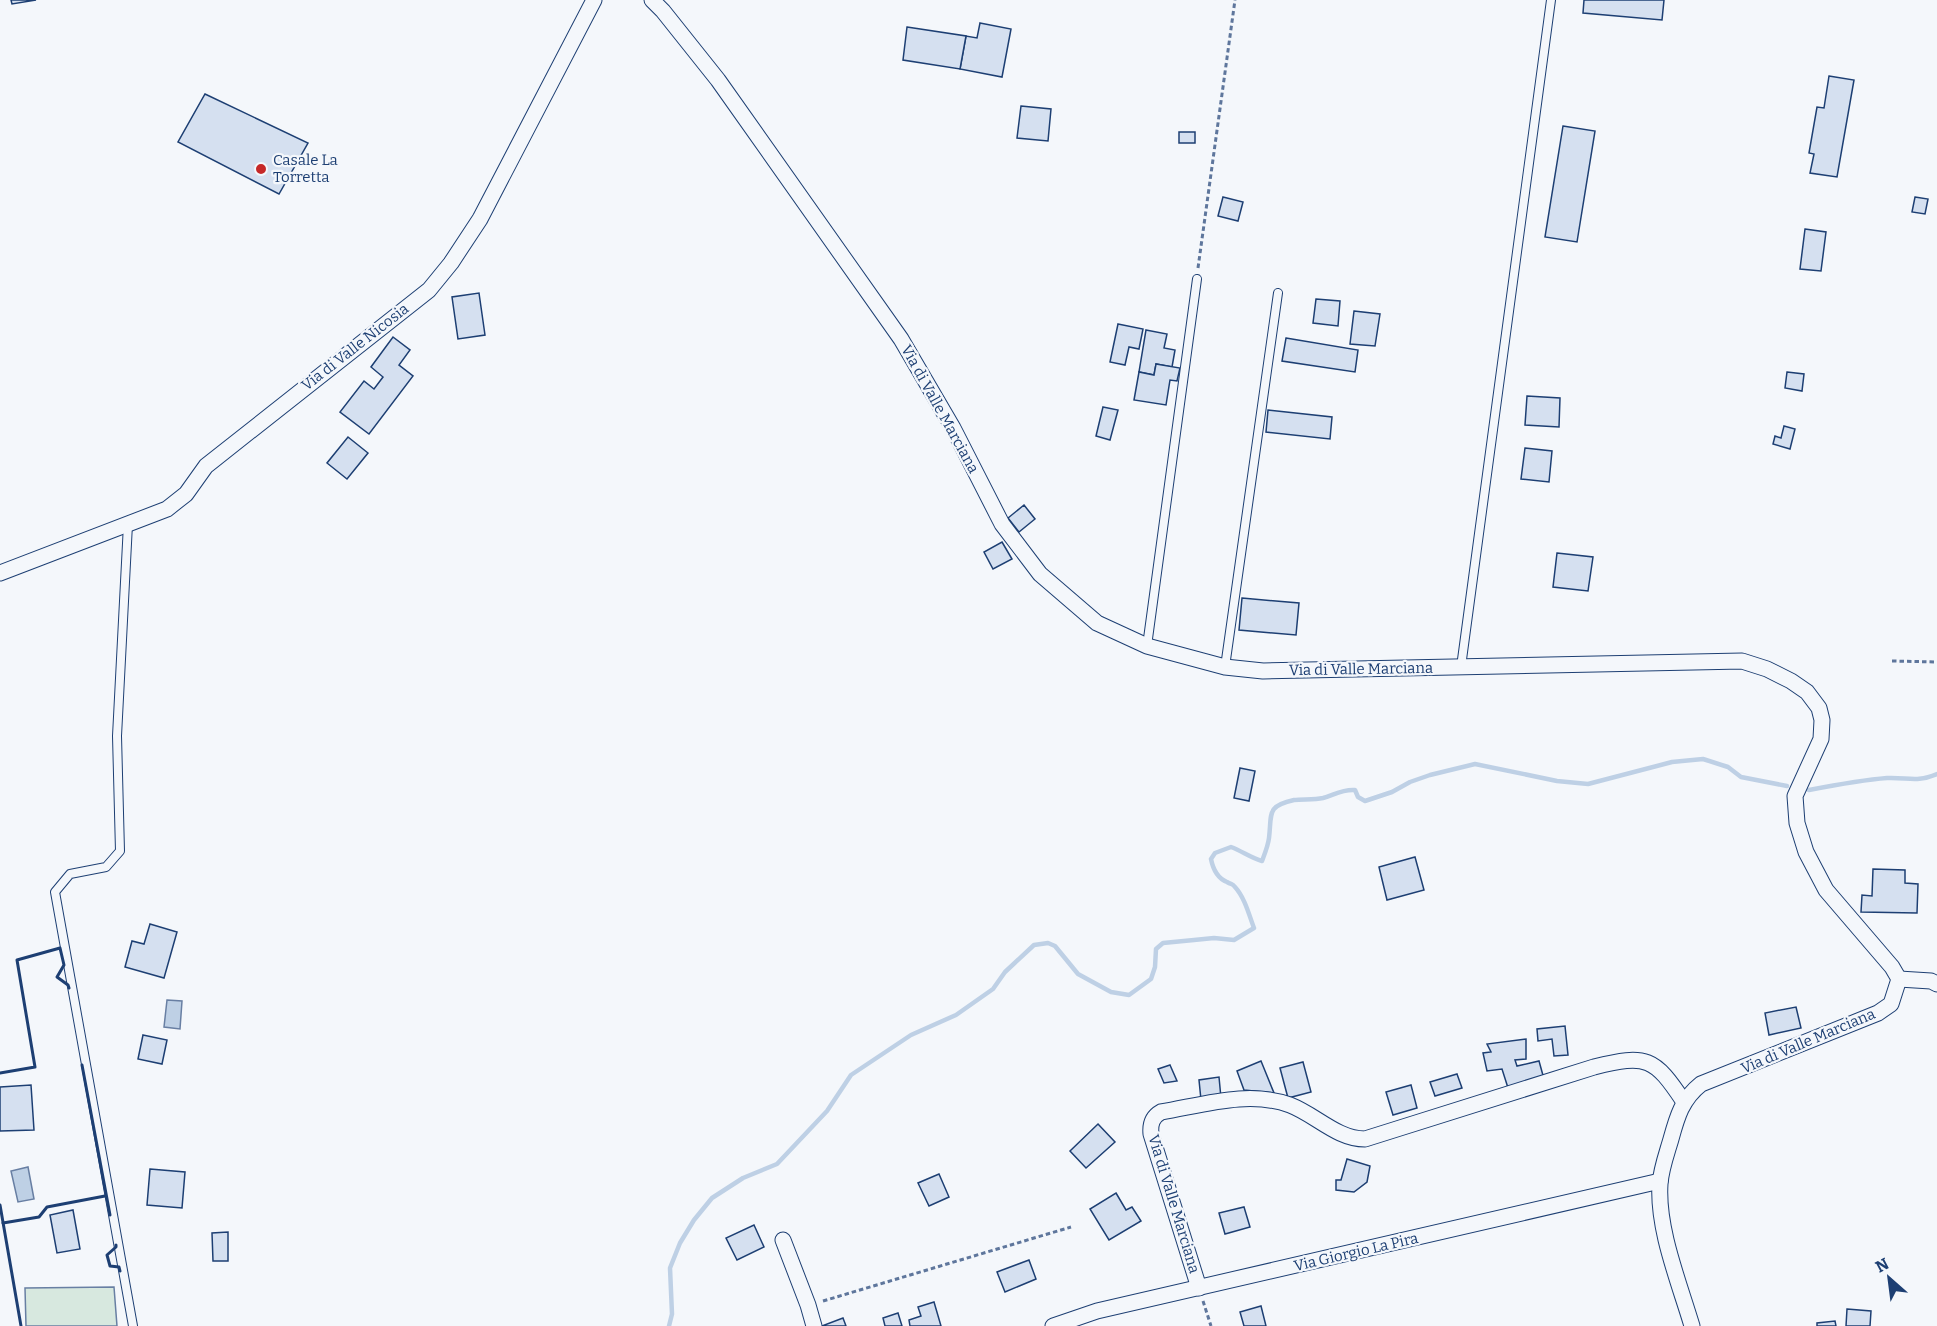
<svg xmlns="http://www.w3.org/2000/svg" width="1937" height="1326" font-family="Bitter,serif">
<rect width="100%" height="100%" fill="#f4f7fb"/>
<path fill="#d7e8df" stroke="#687fa3" stroke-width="1.5" d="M114,1287L117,1326H26L25,1288Z"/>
<g fill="#bed0e5" stroke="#687fa3" stroke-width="1.5">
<path d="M167,1000L182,1001L180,1029L164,1027Z"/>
<path d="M28,1167L34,1199L18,1202L11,1171Z"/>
</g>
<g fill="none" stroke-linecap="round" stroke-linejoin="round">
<g stroke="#bed0e5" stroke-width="4.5">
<path d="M1809,790C1835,785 1861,780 1887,778C1908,777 1916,783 1937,774"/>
<path d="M669,1326L672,1314L670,1268L680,1243L694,1220L712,1198L743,1178L777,1164L827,1111L851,1075L911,1035L956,1015L993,989L1005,972L1034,945L1048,943L1055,946L1078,974L1111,992L1129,995L1151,979L1155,967L1156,949L1163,943L1194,940L1214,938L1234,940L1254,928C1249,915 1245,898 1235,887C1232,883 1232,885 1227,882C1217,878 1213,869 1211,859L1215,853L1231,847C1242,851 1251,858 1262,861C1265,853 1268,846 1269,838C1272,814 1266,806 1294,800C1303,799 1314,800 1323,798C1334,795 1342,789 1355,790L1358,797L1365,801L1392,792L1410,782L1430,775L1475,764L1557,781L1588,784L1672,762L1703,759L1728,767L1741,777L1787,786"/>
</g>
</g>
<g fill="#d5e0f0" stroke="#1d3f73" stroke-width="1.5">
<path d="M11,0H36L12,4Z"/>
<path d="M1584,0H1664L1662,20L1583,13Z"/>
<path d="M980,23L1011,29L1002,77L960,69L966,36L977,38Z"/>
<path d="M907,27L966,36L960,69L903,60Z"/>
<path d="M1829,76L1854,80L1837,177L1810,173L1814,154L1809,153L1817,107L1824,108Z"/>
<path d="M205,94L308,143L279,194L178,142Z"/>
<path d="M1021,106L1051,109L1048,141L1017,138Z"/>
<path d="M1563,126L1595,131L1577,242L1545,237Z"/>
<rect x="1179" y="132" width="16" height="11"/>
<path d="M1223,197L1243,202L1238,221L1218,216Z"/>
<path d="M1915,197L1928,199L1925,214L1912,212Z"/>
<path d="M1805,229L1826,232L1821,271L1800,269Z"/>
<path d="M479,293L485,335L458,339L452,297Z"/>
<path d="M1316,299L1340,301L1338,326L1313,323Z"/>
<path d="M1354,311L1380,314L1375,346L1350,344Z"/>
<path d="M1118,324L1143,329L1139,349L1129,347L1125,365L1110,362Z"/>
<path d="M1146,330L1167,334L1164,348L1175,350L1172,367L1156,364L1154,375L1139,372Z"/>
<path d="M393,337L410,350L399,365L413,376L369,434L340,412L364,381L374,389L383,377L371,367Z"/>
<path d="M1286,338L1358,350L1355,372L1282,361Z"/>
<path d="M1156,364L1180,368L1177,381L1170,380L1166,405L1134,400L1139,372L1154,375Z"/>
<path d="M1787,372L1804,374L1802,391L1785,388Z"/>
<path d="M1527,396L1560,398L1559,427L1525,425Z"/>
<path d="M1103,407L1118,410L1110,440L1096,436Z"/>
<path d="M1268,410L1332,417L1330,439L1266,432Z"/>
<path d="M1784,426L1795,429L1790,449L1773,444L1775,436L1781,438Z"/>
<path d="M348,437L368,453L347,479L327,463Z"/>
<path d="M1525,448L1552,451L1549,482L1521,479Z"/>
<path d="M1024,505L1035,519L1019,532L1008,518Z"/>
<path d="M1002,542L1012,559L993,569L984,552Z"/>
<path d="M1557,553L1593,557L1588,591L1553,587Z"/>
<path d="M1242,598L1299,603L1296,635L1239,630Z"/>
<path d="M1240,768L1255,771L1249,801L1234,798Z"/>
<path d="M1415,857L1424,890L1387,900L1379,867Z"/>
<path d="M1873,869L1905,870V883L1918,884L1917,913L1861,912L1862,895L1872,896Z"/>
<path d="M150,924L177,932L164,978L125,967L132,941L144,944Z"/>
<path d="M1796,1007L1801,1028L1769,1035L1765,1013Z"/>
<path d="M1565,1026L1568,1055L1554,1056L1552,1039L1538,1041L1537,1029Z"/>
<path d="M143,1035L167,1040L162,1064L138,1059Z"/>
<path d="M1526,1039V1059L1515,1060L1517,1066L1539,1061L1544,1079L1509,1091L1502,1069L1487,1071L1483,1053L1491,1052L1487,1044Z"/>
<path d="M1261,1061L1274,1093L1244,1090L1237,1071Z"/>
<path d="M1303,1062L1311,1092L1288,1098L1280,1068Z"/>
<path d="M1170,1065L1177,1081L1164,1083L1158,1069Z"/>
<path d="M1457,1074L1462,1088L1435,1096L1430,1082Z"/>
<path d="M1219,1077L1221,1098L1201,1100L1199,1080Z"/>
<path d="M31,1085L34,1130L0,1131V1087Z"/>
<path d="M1411,1085L1417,1108L1393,1115L1386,1092Z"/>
<path d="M1098,1124L1115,1142L1086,1168L1070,1151Z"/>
<path d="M1347,1159L1370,1166L1367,1182L1354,1192L1336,1190V1180H1341Z"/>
<path d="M150,1169L185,1172L182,1208L147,1205Z"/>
<path d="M939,1174L949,1197L929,1206L918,1183Z"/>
<path d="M1116,1193L1126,1210L1132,1207L1141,1221L1109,1240L1090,1209Z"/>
<path d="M1244,1207L1250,1227L1225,1234L1219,1213Z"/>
<path d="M73,1210L80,1249L57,1253L50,1215Z"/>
<path d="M754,1225L764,1247L737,1260L726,1238Z"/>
<path d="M228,1232V1261H213L212,1233Z"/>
<path d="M1029,1260L1036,1279L1005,1292L997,1272Z"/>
<path d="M934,1302L941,1326H910L909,1320L921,1316L918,1307Z"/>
<path d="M1261,1306L1266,1326H1244L1240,1312Z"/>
<path d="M1847,1309L1871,1311L1870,1326H1846Z"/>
<path d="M898,1313L902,1326H885L883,1318Z"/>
<path d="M843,1318L846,1326H822Z"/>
<path d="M1835,1321L1836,1326H1817V1323Z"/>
</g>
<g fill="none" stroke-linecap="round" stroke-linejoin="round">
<defs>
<g id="lane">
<path d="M128,524L117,736L120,851L106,867L70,874L55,892L133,1326"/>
<path d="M1147,646L1197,279"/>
<path d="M1225,667L1278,293"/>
<path d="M1461,667L1551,0"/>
</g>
<g id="street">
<path d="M652,0L663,11L718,80L901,339L953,428L1002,524L1040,574L1097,623L1147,646L1225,667L1263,671L1742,661L1767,669L1791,681L1807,692L1819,708L1822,720L1821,739L1795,796L1797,823L1806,852L1826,890L1892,967L1899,979L1891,1004L1878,1013L1701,1084C1682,1099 1677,1117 1671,1139C1667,1153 1661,1169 1660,1184C1657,1229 1679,1282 1692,1326"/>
<path d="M0,573L167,509L186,494L206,466L429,290L451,263L480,219L594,0"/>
<path d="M1899,979L1931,981L1937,984"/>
<path d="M783,1240L808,1305L814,1326"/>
<path d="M1199,1288L1151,1134C1150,1124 1152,1117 1161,1112C1203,1105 1249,1090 1290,1105C1316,1115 1337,1139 1365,1139L1594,1067C1647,1054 1654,1057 1684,1102"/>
<path d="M1053,1326L1097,1311L1660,1181"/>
</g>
</defs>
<use href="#lane" stroke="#1d3f73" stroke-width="10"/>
<use href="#street" stroke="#1d3f73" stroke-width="17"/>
<g stroke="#5e769c" stroke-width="3" stroke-dasharray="4.5 3" stroke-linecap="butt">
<path d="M1198,268L1235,0"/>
<path d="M1892,661L1937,662"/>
<path d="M823,1301L1071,1227"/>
<path d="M1203,1301L1211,1326"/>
</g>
<use href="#lane" stroke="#f4f7fb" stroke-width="8"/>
<use href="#street" stroke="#f4f7fb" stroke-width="15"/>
<g stroke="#1d3f73" stroke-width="3">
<path d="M82,1065L110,1215"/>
<path d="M0,1073L35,1067L17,960L60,948L64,965L57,977L68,985L69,988"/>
<path d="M0,1205L21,1326"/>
<path d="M3,1223L39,1217L47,1207L105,1196"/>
<path d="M116,1245V1247L107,1255L110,1266L119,1267L120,1271"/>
</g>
</g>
<circle fill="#c62828" stroke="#f4f7fb" stroke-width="2" cx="261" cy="169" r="6"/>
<g text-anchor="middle" stroke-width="4.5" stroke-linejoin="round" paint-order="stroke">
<g font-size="15" fill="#1d3f73" stroke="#f4f7fb" text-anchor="start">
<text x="273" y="165">Casale La<tspan x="273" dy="17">Torretta</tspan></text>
</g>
<g font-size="15" fill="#1d3f73" stroke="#f4f7fb">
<text transform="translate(355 347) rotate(-38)" y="5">Via di Valle Nicosia</text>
<text transform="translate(940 409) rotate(61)" y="5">Via di Valle Marciana</text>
<text transform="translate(1361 669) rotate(-1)" y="5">Via di Valle Marciana</text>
<text transform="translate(1808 1041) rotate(-23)" y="5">Via di Valle Marciana</text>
<text transform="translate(1174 1204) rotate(73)" y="5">Via di Valle Marciana</text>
<text transform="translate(1356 1252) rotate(-13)" y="5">Via Giorgio La Pira</text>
</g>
</g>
<g transform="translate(1889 1278) rotate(332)" stroke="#f4f7fb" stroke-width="4.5" paint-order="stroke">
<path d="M0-4.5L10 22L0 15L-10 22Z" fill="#1d3f73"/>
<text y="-9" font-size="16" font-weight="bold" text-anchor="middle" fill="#1d3f73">N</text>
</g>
</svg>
